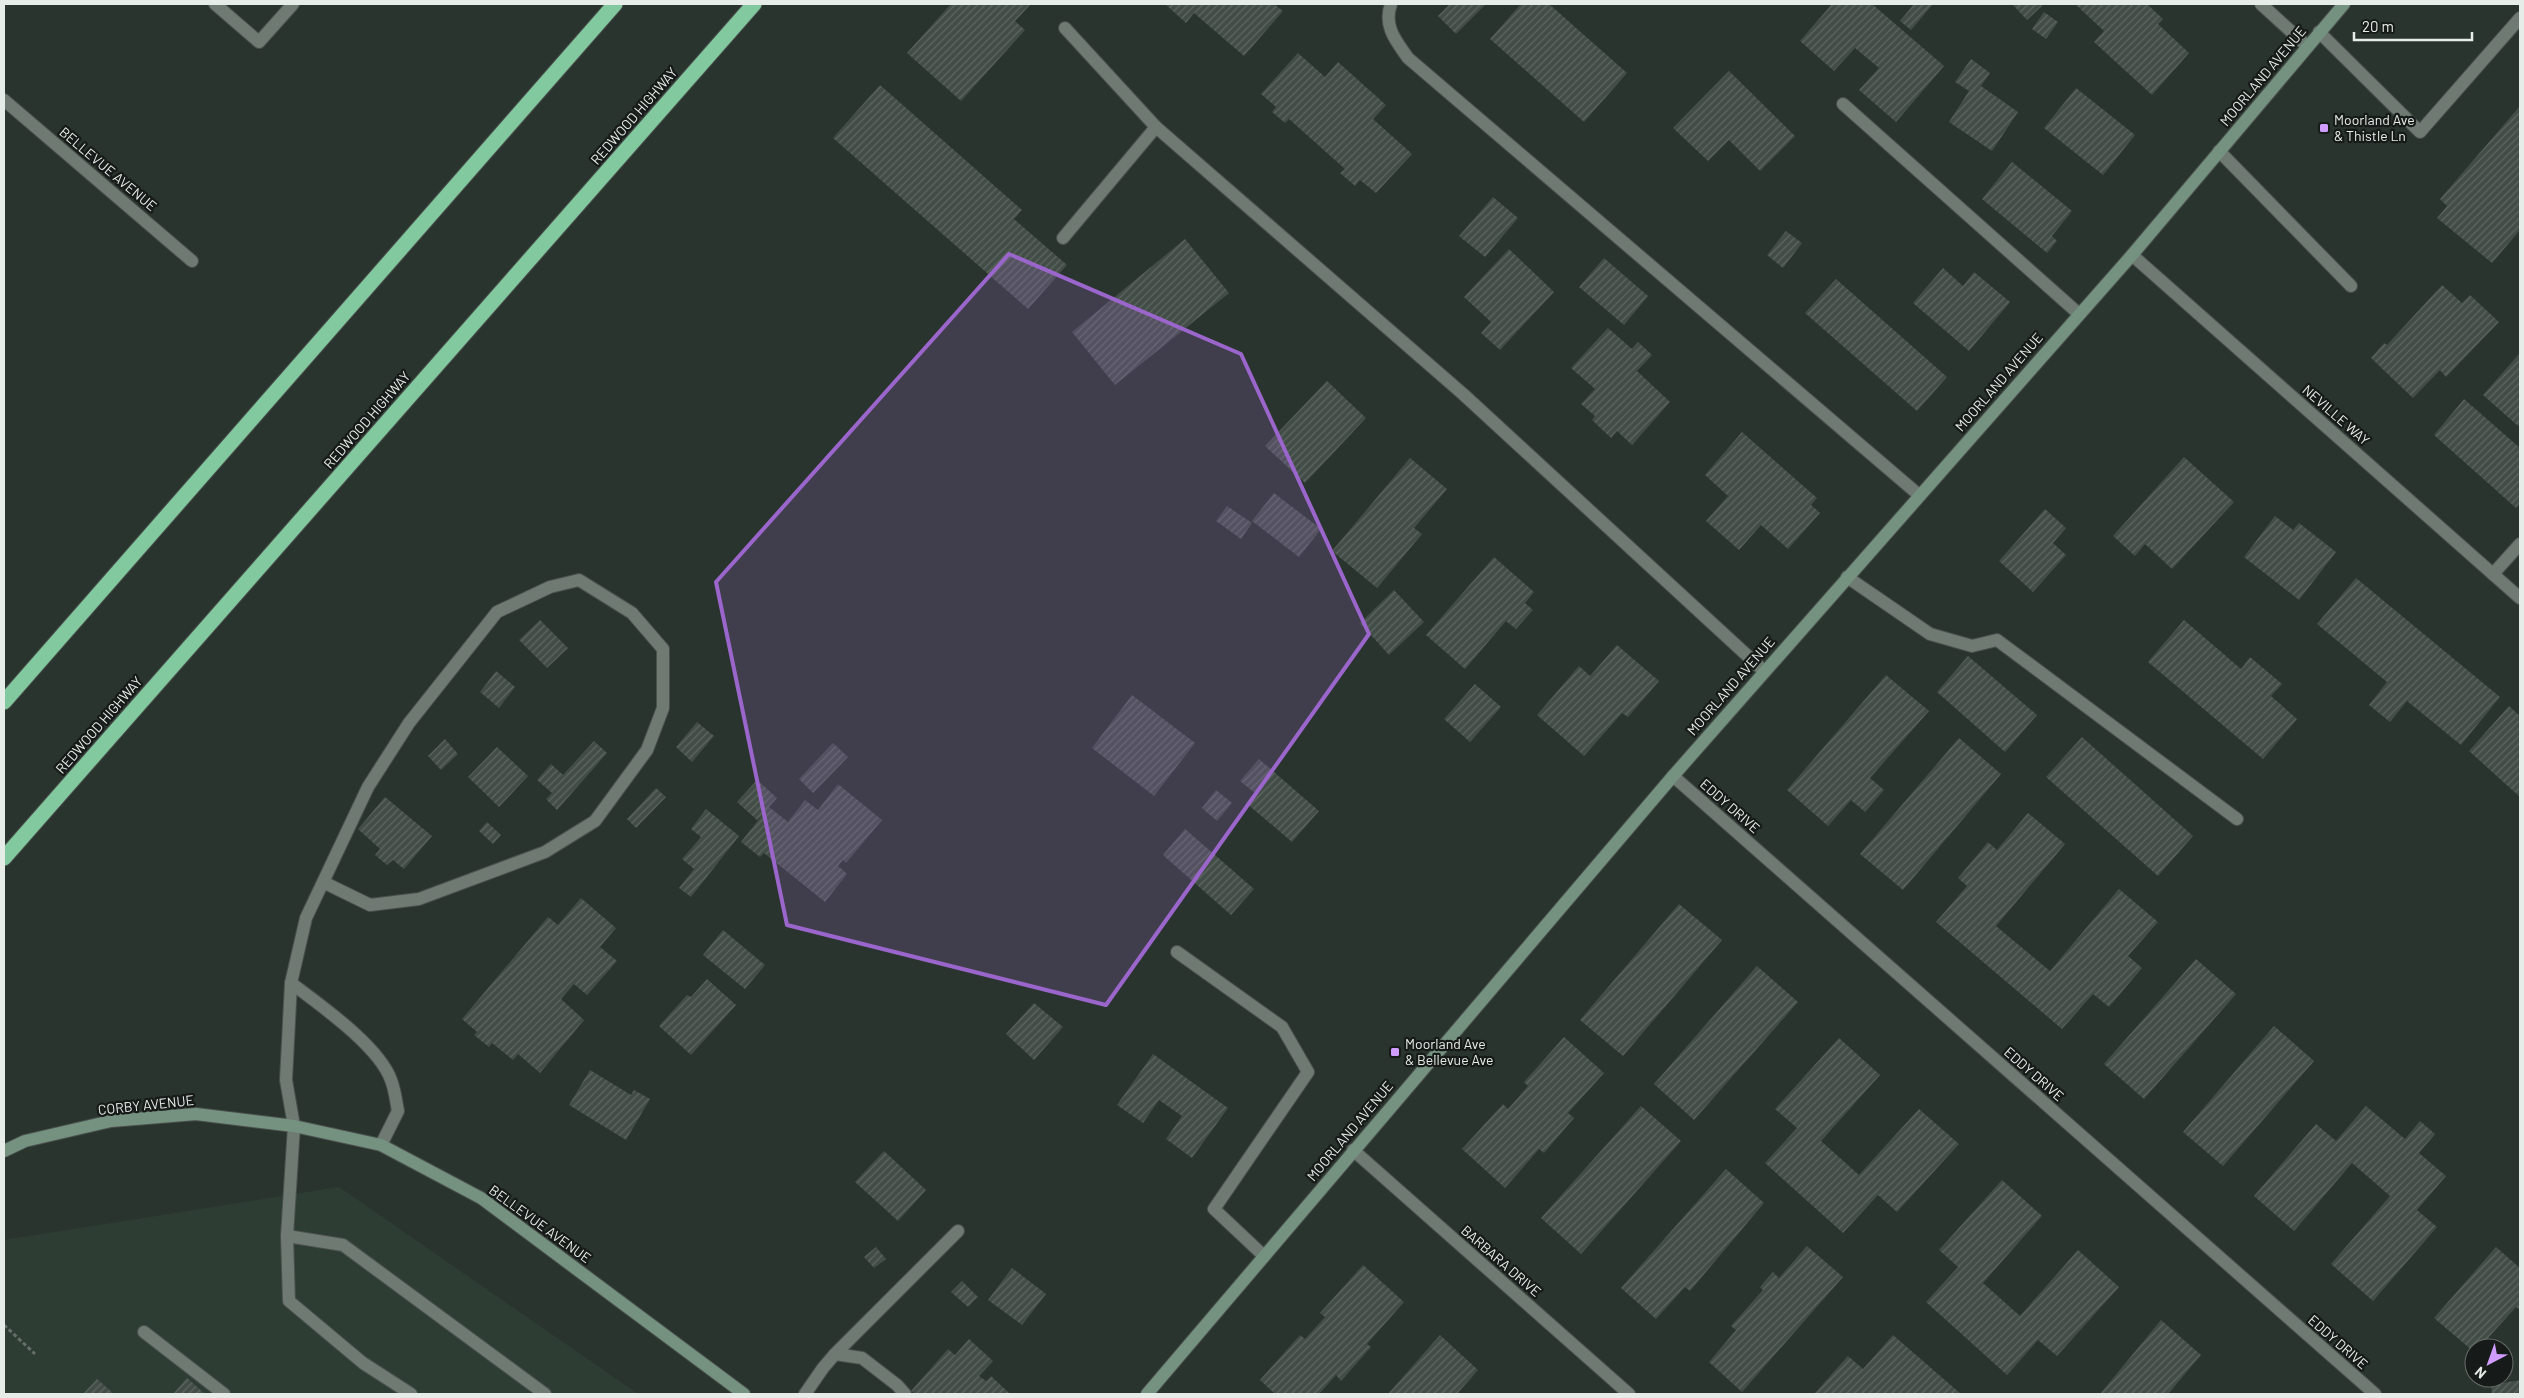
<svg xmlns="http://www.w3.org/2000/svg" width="2524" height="1398" font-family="Barlow,sans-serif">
<defs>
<pattern id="building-hatch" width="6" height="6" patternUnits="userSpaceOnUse" patternTransform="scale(1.25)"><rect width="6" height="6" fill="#434d47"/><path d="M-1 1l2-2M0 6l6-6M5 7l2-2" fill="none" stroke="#5e6762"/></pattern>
</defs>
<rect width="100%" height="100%" fill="#2a342e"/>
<path fill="#2d3d33" d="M339,1187L638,1394H4V1240Z"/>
<g fill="url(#building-hatch)">
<path d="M951,4H1031L1015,21L1025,30L961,101L907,53Z"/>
<path d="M1165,4H1274L1283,11L1244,56L1194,13L1186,23Z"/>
<path d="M1450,4H1486L1456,34L1438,16Z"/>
<path d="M1521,4H1549L1627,73L1584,122L1490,39Z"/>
<path d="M1832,4H1872L1944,66L1896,122L1859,90L1879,68L1855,48L1834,71L1800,41Z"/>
<path d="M1914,4H1933L1911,30L1900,21Z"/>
<path d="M2015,4H2040L2042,6L2027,20L2013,5Z"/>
<path d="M2075,4H2147L2163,19L2158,24L2189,53L2152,95L2094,42L2104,31Z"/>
<path d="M2044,12L2058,22L2046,39L2032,29Z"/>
<path d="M1298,53L1325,77L1338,62L1386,105L1373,119L1412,154L1376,193L1360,180L1355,186L1340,173L1345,169L1289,119L1285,123L1272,112L1276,107L1261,94Z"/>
<path d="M1971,59L1990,73L1981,86L2018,112L1992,151L1949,122L1969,91L1955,82Z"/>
<path d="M1729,71L1795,136L1760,171L1729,140L1708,161L1673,128Z"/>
<path d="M880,85L1022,210L1014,219L1067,265L1028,309L833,138Z"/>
<path d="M2076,88L2135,135L2103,175L2044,128Z"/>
<path d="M2520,106V230L2492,263L2437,218L2447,206L2440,199Z"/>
<path d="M2012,162L2072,211L2052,236L2057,241L2047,253L1982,199Z"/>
<path d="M1493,197L1518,218L1485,257L1459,236Z"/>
<path d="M1786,231L1802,243L1783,268L1767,255Z"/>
<path d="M1185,239L1229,293L1115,385L1072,332Z"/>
<path d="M1509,249L1554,292L1500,350L1481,333L1491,322L1464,297Z"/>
<path d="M1604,258L1648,296L1624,325L1579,287Z"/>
<path d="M1943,268L1963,286L1974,272L2010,302L1969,351L1913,303Z"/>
<path d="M1836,279L1947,377L1917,411L1805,313Z"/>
<path d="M2442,285L2462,303L2470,295L2499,322L2446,377L2440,370L2413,398L2371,358L2384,343L2387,345Z"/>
<path d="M1608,328L1632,349L1638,342L1652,355L1637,371L1670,402L1632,445L1617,431L1611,438L1592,420L1595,416L1581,404L1595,389L1571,368Z"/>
<path d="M2520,353V423L2518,426L2483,395Z"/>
<path d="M1327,381L1366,418L1305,483L1265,446Z"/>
<path d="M2464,399L2520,448V503L2516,508L2434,435Z"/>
<path d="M1742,432L1817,498L1811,505L1820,513L1788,549L1761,525L1739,550L1706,521L1728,496L1705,475Z"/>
<path d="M2184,457L2234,502L2172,569L2145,544L2135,556L2113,536Z"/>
<path d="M1410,458L1447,489L1414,528L1422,534L1377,588L1332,551Z"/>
<path d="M1274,493L1321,529L1299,557L1252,521Z"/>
<path d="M1227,506L1252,523L1241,539L1216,521Z"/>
<path d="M2045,509L2066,528L2053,543L2066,555L2033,592L1999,561Z"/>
<path d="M2275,516L2293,530L2299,523L2336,552L2299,600L2244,557Z"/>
<path d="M1494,557L1534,592L1525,603L1533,610L1516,629L1506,621L1465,669L1426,635Z"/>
<path d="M2356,578L2500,697L2461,745L2407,701L2390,722L2369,705L2387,682L2317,624Z"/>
<path d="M1394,590L1424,622L1389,655L1360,623Z"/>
<path d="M540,620L568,648L547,668L519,640Z"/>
<path d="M2184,620L2241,669L2250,657L2282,684L2271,696L2297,719L2263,759L2148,662Z"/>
<path d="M1617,645L1659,681L1628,717L1622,713L1584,756L1537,715L1579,666L1590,676Z"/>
<path d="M1968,656L2037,715L2005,752L1937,692Z"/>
<path d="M496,671L515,687L499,708L480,692Z"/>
<path d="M1886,675L1929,711L1870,778L1884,790L1865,812L1851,800L1828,826L1787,790Z"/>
<path d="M1475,684L1501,707L1470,742L1444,719Z"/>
<path d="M1132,695L1195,743L1154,796L1092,748Z"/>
<path d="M2509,706L2520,716V797L2469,751Z"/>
<path d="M697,722L714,736L692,762L676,747Z"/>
<path d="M2082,737L2193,836L2158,876L2046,777Z"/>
<path d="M1959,738L2001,774L1903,890L1860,854Z"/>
<path d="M445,739L458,754L441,770L428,756Z"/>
<path d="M594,741L607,753L557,810L546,799L552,793L537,780L551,764L563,775Z"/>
<path d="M833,743L848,757L813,793L799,779Z"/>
<path d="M497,747L528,776L499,807L468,777Z"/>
<path d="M1259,759L1319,811L1292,842L1246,803L1255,793L1240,781Z"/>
<path d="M757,780L777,798L769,807L788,822L805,800L818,810L838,784L882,820L846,863L843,860L838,866L847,874L825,902L764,853L760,857L741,842L763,814L757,820L737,802Z"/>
<path d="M656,788L666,797L636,828L627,819Z"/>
<path d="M1216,790L1232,803L1217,821L1202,808Z"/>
<path d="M385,797L432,836L404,869L393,860L387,865L375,855L380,849L358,829Z"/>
<path d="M706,809L739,836L691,897L679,888L694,869L682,859L701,837L691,829Z"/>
<path d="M2028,813L2065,844L1996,926L2050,971L2119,889L2158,922L2128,956L2142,968L2109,1007L2093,994L2062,1029L1936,922L1967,886L1958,878L1988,842L1997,850Z"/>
<path d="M487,822L501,835L493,844L479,831Z"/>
<path d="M1185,829L1254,889L1231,915L1163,855Z"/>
<path d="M581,898L616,928L600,947L617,961L587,995L574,984L561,999L584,1020L540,1073L518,1054L513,1060L492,1043L489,1047L474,1035L477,1032L462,1019L548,917L558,925Z"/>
<path d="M1679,904L1722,940L1623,1056L1580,1020Z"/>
<path d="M723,930L765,965L745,989L703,955Z"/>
<path d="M2196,959L2236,994L2144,1099L2104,1064Z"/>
<path d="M1757,966L1798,1002L1694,1120L1654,1084Z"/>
<path d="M707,979L736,1005L691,1055L659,1026L687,995L691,997Z"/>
<path d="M1034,1003L1063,1027L1034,1060L1006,1034Z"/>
<path d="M2274,1026L2314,1061L2223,1166L2183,1132Z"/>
<path d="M1564,1037L1604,1073L1568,1113L1574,1118L1544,1153L1539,1149L1505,1188L1462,1149L1503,1104L1508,1109L1528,1086L1524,1082Z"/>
<path d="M1839,1038L1880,1075L1821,1141L1859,1175L1919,1109L1959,1144L1897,1212L1878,1195L1843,1233L1765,1163L1797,1128L1775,1109Z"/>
<path d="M1153,1054L1228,1108L1192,1158L1166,1139L1182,1116L1159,1100L1143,1123L1117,1105Z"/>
<path d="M590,1070L631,1095L634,1090L650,1099L626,1140L569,1105Z"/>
<path d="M1641,1106L1681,1141L1581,1254L1541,1218Z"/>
<path d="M2366,1106L2405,1139L2420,1121L2435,1134L2419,1153L2446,1176L2417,1210L2437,1227L2373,1301L2331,1264L2390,1196L2352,1163L2294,1231L2254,1196L2316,1124L2336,1141Z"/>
<path d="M884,1151L926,1190L898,1221L855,1182Z"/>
<path d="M1726,1169L1764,1203L1690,1291L1685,1287L1656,1319L1621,1288Z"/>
<path d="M2002,1180L2042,1216L1983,1283L2020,1316L2078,1250L2119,1287L2057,1356L2038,1340L2007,1375L1926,1302L1958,1267L1939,1250Z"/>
<path d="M1807,1246L1843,1277L1742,1392L1709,1362L1736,1330L1731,1326L1763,1290L1760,1287L1773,1272L1779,1278Z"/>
<path d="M876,1247L886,1259L874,1268L864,1257Z"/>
<path d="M2496,1247L2520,1268V1310L2516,1307L2479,1348H2474V1352L2434,1318Z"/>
<path d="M1363,1265L1404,1302L1367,1344L1371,1347L1341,1381L1336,1375L1319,1394H1275L1260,1380L1300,1335L1305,1339L1325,1317L1320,1313Z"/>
<path d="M1012,1268L1046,1294L1022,1325L988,1300Z"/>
<path d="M962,1281L978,1297L968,1307L951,1292Z"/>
<path d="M2161,1320L2201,1355L2168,1394H2100Z"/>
<path d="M1440,1335L1478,1370L1457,1394H1388Z"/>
<path d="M1893,1335L1961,1394H1814L1848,1356L1863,1369Z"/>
<path d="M969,1339L993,1361L979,1376L986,1381L991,1376L1009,1393L1008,1394H915L911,1391L948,1349L955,1355Z"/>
<path d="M187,1378L205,1394H173Z"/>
<path d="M97,1379L114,1394H83Z"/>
<path d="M2520,1380V1394H2492L2491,1385Z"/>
</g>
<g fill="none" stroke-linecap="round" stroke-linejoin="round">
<defs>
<g id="lane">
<path d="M215,4L259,42L293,4"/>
<path d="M1391,4C1383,26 1396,41 1408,58L1919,495"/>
<path d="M1065,28L1156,127L1463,394L1764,671"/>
<path d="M2319,32L2420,132L2520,18"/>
<path d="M1843,104L2079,314"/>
<path d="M2219,151L2351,286"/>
<path d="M1063,238L1156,127"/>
<path d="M2493,574L2520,544"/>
<path d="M1847,577L1930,634L1972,646L1997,640L2237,819"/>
<path d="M323,882L370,905L419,899L545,852L595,821L647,750L663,708V649L632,613L579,580L550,587L497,612L409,723L368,787L306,918L291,983L286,1080L294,1126L287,1236L289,1301L363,1363L411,1394"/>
<path d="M1177,952L1282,1027L1308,1072L1214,1209L1264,1256"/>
<path d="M291,983C320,1005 379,1046 391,1080C395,1090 396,1101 398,1111L381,1145"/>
<path d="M287,1236L343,1245L545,1394"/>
<path d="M144,1332L224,1394"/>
<path d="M835,1354L862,1358L897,1385L905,1394"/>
<path d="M805,1394L823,1368L835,1354L958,1231"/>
</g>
<g id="street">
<path d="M2261,4L2307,46"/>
<path d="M4,100L192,261"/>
<path d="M2132,255L2520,598"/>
<path d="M1673,776L2375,1394"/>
<path d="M1353,1150L1629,1394"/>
</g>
<g id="secondary">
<path d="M4,1151L25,1141L111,1121L196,1114L294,1126L381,1145L481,1198L744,1394"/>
<path d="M1147,1394L1673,776L2132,255L2344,4"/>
</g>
<g id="highway">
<path d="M4,702L615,4"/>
<path d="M4,858L754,4"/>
</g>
</defs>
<use href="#lane" stroke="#4a514d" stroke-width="14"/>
<use href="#street" stroke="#4a514d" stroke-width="14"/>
<use href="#secondary" stroke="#4a514d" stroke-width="14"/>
<use href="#highway" stroke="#4a514d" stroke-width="17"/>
<path stroke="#656e68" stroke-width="3" stroke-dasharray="4 2.5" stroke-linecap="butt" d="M4,1325L35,1354"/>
<use href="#lane" stroke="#6f7a73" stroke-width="12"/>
<use href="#street" stroke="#6f7a73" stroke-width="12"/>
<use href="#secondary" stroke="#759280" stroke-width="12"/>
<use href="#highway" stroke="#83c9a0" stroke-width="15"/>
</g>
<path fill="#9b66cb" fill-opacity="0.2" stroke="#9b66cb" stroke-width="4" stroke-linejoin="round" d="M1009,254L1241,354L1369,634L1106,1005L787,925L716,582Z"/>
<g fill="#d09dfe" stroke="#161a18" stroke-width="2">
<rect x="2319" y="123" width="10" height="10" rx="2.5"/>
<rect x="1390" y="1047" width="10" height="10" rx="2.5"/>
</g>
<g text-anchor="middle" stroke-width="4.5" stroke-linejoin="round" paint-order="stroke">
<g font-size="14" fill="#e6ece8" stroke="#161a18">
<text transform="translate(2263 76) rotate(-50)" y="5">MOORLAND AVENUE</text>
<text transform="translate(634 116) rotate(-49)" y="5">REDWOOD HIGHWAY</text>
<text transform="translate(108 169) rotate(40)" y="5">BELLEVUE AVENUE</text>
<text transform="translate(1999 382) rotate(-49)" y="5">MOORLAND AVENUE</text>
<text transform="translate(2336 415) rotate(41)" y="5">NEVILLE WAY</text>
<text transform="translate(367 420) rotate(-49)" y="5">REDWOOD HIGHWAY</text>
<text transform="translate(1731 686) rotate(-49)" y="5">MOORLAND AVENUE</text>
<text transform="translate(99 725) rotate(-49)" y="5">REDWOOD HIGHWAY</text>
<text transform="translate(1730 806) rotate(41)" y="5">EDDY DRIVE</text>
<text transform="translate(2034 1074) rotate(41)" y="5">EDDY DRIVE</text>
<text transform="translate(146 1105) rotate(-6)" y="5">CORBY AVENUE</text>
<text transform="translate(1350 1131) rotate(-50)" y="5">MOORLAND AVENUE</text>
<text transform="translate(540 1224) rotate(36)" y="5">BELLEVUE AVENUE</text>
<text transform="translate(1501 1261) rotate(41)" y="5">BARBARA DRIVE</text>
<text transform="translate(2338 1342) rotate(41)" y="5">EDDY DRIVE</text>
</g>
<g font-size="14" fill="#e6ece8" stroke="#161a18" text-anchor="start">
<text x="2334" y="125">Moorland Ave<tspan x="2334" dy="16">&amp; Thistle Ln</tspan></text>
<text x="1405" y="1049">Moorland Ave<tspan x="1405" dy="16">&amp; Bellevue Ave</tspan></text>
</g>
</g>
<rect width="2524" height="1398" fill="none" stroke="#e6ece8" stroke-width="10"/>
<g transform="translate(2489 1363) rotate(221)"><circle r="24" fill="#161a18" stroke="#696e6b"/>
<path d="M0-4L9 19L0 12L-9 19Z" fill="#d09dfe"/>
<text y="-8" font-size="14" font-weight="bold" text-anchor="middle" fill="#e6ece8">N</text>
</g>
<path d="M2354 32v8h118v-8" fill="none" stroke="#e6ece8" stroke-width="2.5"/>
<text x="2362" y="32" font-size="15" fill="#e6ece8" stroke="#161a18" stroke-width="4" paint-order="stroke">20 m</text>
</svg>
